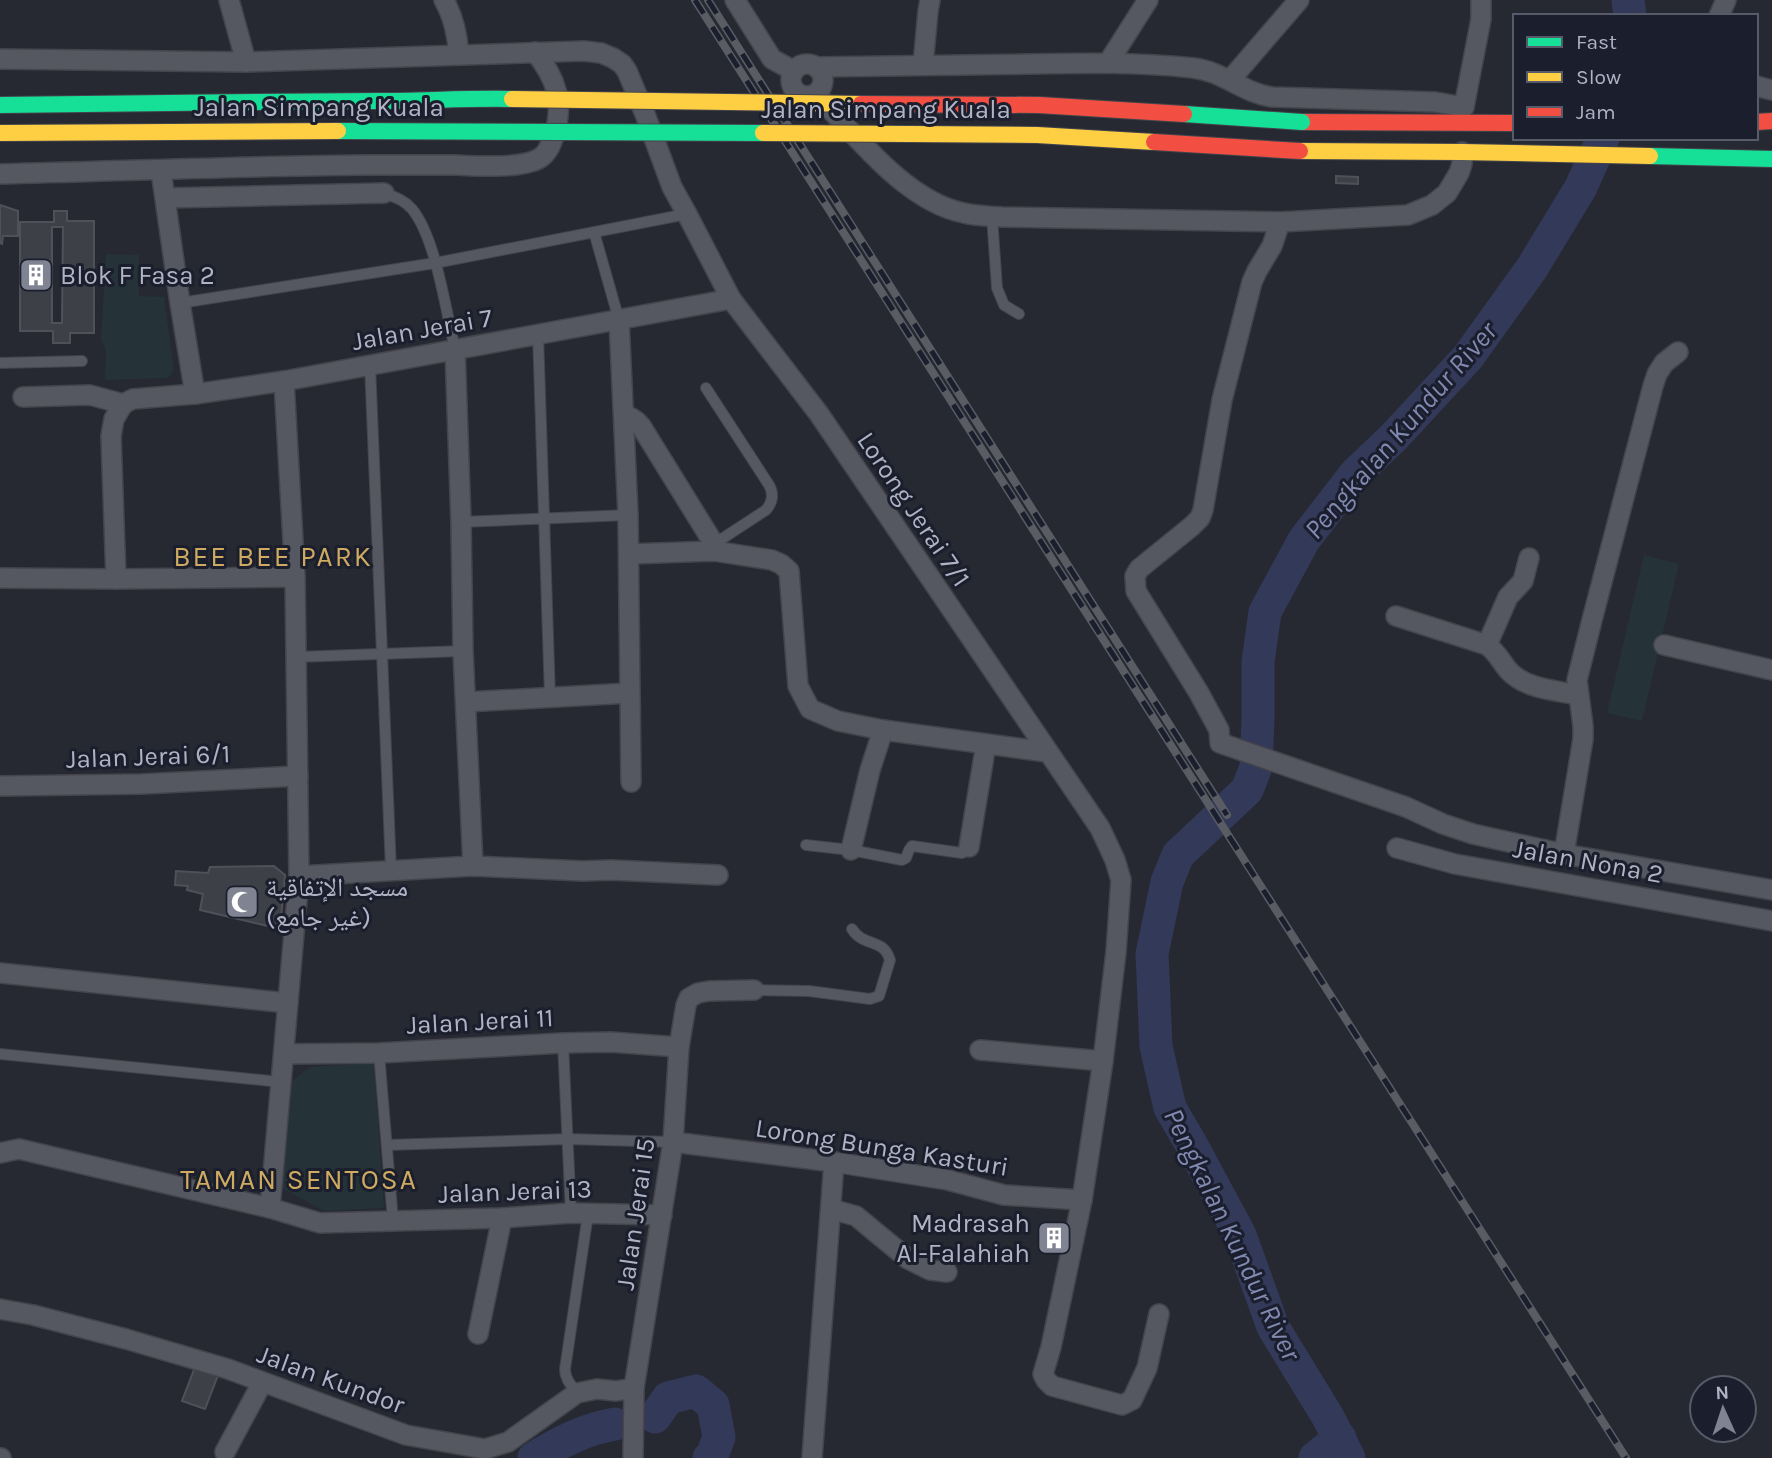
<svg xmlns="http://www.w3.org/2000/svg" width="1772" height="1458" font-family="Karla,'Noto Naskh Arabic',sans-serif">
<rect width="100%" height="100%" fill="#272932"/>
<g fill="#253238">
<path d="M106,254L139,255V296L164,297L174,370L168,378L105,380L106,350L101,340Z"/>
<path d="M1644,555L1679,564L1642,721L1607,713Z"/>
<path d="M374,1063L384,1208L324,1211L282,1188L292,1081L310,1067Z"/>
</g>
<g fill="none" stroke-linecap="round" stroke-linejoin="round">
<g stroke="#333958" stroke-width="33">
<path d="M1628,0L1630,16"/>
<path d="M655,1417L668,1398L696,1391L713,1405L719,1437L712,1456L709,1458"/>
<path d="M534,1458C561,1442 585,1429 615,1424"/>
<path d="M1315,1458L1340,1438"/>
<path d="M1349,1458L1328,1417L1273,1327L1240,1235L1190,1142L1170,1108L1156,1046L1152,954L1167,882L1178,855L1247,790L1256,767L1258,718V662L1265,612L1304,540L1355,474L1393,438L1468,357L1532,268L1581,187L1603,138"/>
</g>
</g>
<g fill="#3e4048" stroke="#4f505a" stroke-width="2" fill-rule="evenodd">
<path d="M1336,176L1358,177V184L1336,183Z"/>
<path d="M0,205L18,211V236H3L2,244L0,243Z"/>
<path d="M54,211H67V221H94V333H70V343H53V331H20V222H54ZM52,227H63L62,323H52Z"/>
<path d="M274,866L285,875L280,929L200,910L203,894L187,890L188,886L175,885L176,871L208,873L210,867Z"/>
<path d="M1049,1224L1064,1226L1059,1253L1045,1251Z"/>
<path d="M195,1367L218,1375L205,1409L182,1401Z"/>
</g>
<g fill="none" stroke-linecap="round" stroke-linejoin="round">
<defs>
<g id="lane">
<path d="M384,193C395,197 404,200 412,209C436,238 446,312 455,349"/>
<path d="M992,216L997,288L1004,305L1019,314"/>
<path d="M594,232L619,320"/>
<path d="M180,303L435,263L687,214"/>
<path d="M538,334L550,697"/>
<path d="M0,363L82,361"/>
<path d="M370,365L391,870"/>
<path d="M706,388L769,485C774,494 773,502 766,510L714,544"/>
<path d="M461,522L628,515"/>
<path d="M296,657L463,651"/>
<path d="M806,845L851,850L902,860L906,858L909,850L912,846L962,853L966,851L969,847"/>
<path d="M754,990L809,991L870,999L879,996L890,960C883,937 864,948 852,929"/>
<path d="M563,1043L571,1213"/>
<path d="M379,1053L393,1221"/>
<path d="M0,1054L281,1082"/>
<path d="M387,1145L568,1139L673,1142"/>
<path d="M577,1393C571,1385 565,1379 565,1369L588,1214"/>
</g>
<g id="street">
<path d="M229,0L246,62"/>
<path d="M444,0C454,18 457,35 459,55"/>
<path d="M735,0L772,59L794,71"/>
<path d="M1719,16L1726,0"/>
<path d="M0,59L246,62L584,51L601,53L613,58L622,64L627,71L645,114L672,187L687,214L731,299L819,414L1100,828L1115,860L1121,880L1116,952L1103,1061L1082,1200L1051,1347L1043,1374L1046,1380L1052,1386L1122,1405L1132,1400L1147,1368L1159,1314"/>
<path d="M1108,63L1148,0"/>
<circle cx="807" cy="80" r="16"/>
<path d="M923,65L928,11L930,0"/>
<path d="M816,67C887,66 958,65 1028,64C1083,63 1138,62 1193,68C1223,71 1243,93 1272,97L1435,102L1464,107"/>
<path d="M1231,79L1299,0"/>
<path d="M1756,86L1772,90"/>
<path d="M819,97C857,137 907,202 964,213C976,216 989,216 1002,217L1280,222L1408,215L1432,205L1447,193L1459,173L1462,164V152"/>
<path d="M1464,107L1481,19V0"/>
<path d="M161,171L180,303L195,394"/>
<path d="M0,174C122,171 244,166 366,165C396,165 426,165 456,165C478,166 522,169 540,158C548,153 551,144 554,136C564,103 557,79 535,52"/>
<path d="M165,198L384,193"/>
<path d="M1280,222L1272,246L1257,271L1252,282L1222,400L1203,510L1200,518L1192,526L1139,569L1135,576L1136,591L1199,693L1219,730L1220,743L1406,807L1443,824L1473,834L1564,854L1772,890"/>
<path d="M619,320L628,515L631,782"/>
<path d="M455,349L461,522L463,651L473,866"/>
<path d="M23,397L90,395L123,404"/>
<path d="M123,404L133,399L195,394L284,381L731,299"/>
<path d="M624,416C631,416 636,420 641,426L714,544V551"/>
<path d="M629,554L714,551L772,560L781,564L789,571L798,686L810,709L838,721L883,730L1047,752"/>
<path d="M0,578L116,579L295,577"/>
<path d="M116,579L111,436L114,419L123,404"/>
<path d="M1396,616L1487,645C1497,652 1501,662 1509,671C1526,689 1554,690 1578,695"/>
<path d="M1487,645L1508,597L1523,581L1529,558"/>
<path d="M1664,645L1772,670"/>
<path d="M466,702L630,693"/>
<path d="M0,786L142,784L298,776"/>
<path d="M969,847L986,744"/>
<path d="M1397,848L1455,864L1772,921"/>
<path d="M851,850L870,770L883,730"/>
<path d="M1564,854L1583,739V726L1577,680L1592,620L1653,386L1657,374L1664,363L1678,352"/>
<path d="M299,876L473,866L583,871L611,870L718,875"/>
<path d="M0,973L288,1003"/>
<path d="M980,1050L1103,1061"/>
<path d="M284,1054L379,1053L563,1043L610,1042L679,1047"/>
<path d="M673,1142L834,1162L948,1180L1004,1195L1082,1200"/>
<path d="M0,1153L19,1149L270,1208L320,1223L502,1218L571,1213L662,1215"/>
<path d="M270,1208L299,876L295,577L284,381"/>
<path d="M831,1209L856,1216L908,1259L930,1270L947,1272"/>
<path d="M0,1309L33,1315L126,1339L228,1369L406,1435L485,1449L508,1442L577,1393L597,1389L616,1391L634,1388"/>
<path d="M478,1334L502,1218"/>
<path d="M225,1452L262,1383"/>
<path d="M0,1458H1"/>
<path d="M633,1458L634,1388L673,1142L679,1047L686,1005L689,998L698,993L709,991L754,990"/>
<path d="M812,1458L834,1162"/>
</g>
<path id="fast" d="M1650,156L1772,159"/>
<path id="slow" d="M1300,151L1462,152L1650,156"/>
<g id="jam">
<path d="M1302,122L1515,123"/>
<path d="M1756,122L1772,121"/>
</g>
</defs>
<use href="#lane" stroke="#43444c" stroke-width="12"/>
<use href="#street" stroke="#43444c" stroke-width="22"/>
<use href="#fast" stroke="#43444c" stroke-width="18"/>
<use href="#slow" stroke="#43444c" stroke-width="18"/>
<use href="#jam" stroke="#43444c" stroke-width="18"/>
<use href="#lane" stroke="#565861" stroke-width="10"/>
<use href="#street" stroke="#565861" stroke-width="19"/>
<use href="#fast" stroke="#16e098" stroke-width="16"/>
<use href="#slow" stroke="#ffcf43" stroke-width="16"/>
<use href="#jam" stroke="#f24e42" stroke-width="16"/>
<defs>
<g id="rail">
<path d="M695,0L1626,1458"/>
<path d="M708,0L1227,815"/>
</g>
</defs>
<use href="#rail" stroke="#5a5c64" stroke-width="8"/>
<use href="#rail" stroke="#1b1e2c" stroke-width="5" stroke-dasharray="16" stroke-linecap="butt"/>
<defs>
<g id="fast-bridge">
<path d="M0,105C126,103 253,102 379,101C423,101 468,98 512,99"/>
<path d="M1184,114L1302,122"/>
<path d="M338,131L763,133"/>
</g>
<g id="slow-bridge">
<path d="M512,99L861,104"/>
<path d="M0,133L338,131"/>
<path d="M763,133L1037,135L1154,142"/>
</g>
<g id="jam-bridge">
<path d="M861,104L1039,105L1184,114"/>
<path d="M1154,142L1300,151"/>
</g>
</defs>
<use href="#fast-bridge" stroke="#43444c" stroke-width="18" stroke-linecap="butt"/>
<use href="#slow-bridge" stroke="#43444c" stroke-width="18" stroke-linecap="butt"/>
<use href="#jam-bridge" stroke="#43444c" stroke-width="18" stroke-linecap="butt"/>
<use href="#fast-bridge" stroke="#16e098" stroke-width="16"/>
<use href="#slow-bridge" stroke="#ffcf43" stroke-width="16"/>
<use href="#jam-bridge" stroke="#f24e42" stroke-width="16"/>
</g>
<defs>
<symbol id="building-square" viewBox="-11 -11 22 22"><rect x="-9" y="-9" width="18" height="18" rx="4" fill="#808391" stroke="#1b1e2c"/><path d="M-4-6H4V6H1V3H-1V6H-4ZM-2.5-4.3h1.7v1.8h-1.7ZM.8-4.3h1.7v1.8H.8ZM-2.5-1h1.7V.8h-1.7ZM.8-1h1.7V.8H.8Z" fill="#fff"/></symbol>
<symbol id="mosque-square" viewBox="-11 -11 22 22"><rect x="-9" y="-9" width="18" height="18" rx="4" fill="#808391" stroke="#1b1e2c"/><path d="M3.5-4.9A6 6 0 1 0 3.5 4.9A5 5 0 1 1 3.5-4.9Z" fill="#fff"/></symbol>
</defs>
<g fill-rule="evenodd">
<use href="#building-square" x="17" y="256" width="38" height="38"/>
<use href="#mosque-square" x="223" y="883" width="38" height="38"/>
<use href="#building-square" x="1035" y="1219" width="38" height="38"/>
</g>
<g text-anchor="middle" stroke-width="6" stroke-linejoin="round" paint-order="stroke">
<g font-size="26" fill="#b0b3c4" stroke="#1b1e2c">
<text x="319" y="116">Jalan Simpang Kuala</text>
<text x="886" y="118">Jalan Simpang Kuala</text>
<text transform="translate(422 329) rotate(-10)" y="9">Jalan Jerai 7</text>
<text transform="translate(914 509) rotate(56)" y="9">Lorong Jerai 7/1</text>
<text transform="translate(148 756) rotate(-2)" y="9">Jalan Jerai 6/1</text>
<text transform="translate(1588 861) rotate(10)" y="9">Jalan Nona 2</text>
<text transform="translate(480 1021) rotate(-3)" y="9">Jalan Jerai 11</text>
<text transform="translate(882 1147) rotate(9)" y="9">Lorong Bunga Kasturi</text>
<text transform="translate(515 1191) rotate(-2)" y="9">Jalan Jerai 13</text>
<text transform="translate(635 1214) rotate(-82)" y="9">Jalan Jerai 15</text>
<text transform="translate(331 1379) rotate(20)" y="9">Jalan Kundor</text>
</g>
<g font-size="26" fill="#b0b3c4" stroke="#1b1e2c" text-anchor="start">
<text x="60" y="284">Blok F Fasa 2</text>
<text x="266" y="896">مسجد الإتفاقية<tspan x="266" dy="30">(غير جامع)</tspan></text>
<text x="1030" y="1232" text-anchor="end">Madrasah<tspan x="1030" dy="30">Al-Falahiah</tspan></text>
</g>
<g font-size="28" font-style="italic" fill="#8089b0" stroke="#1b1e2c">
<text transform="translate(1400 430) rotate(-49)" y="10">Pengkalan Kundur River</text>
<text transform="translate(1233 1234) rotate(64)" y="10">Pengkalan Kundur River</text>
</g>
<g font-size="28" letter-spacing="2" fill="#ceab61" stroke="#1b1e2c">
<text x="273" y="566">BEE BEE PARK</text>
<text x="299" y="1189">TAMAN SENTOSA</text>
</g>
</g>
<rect x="1513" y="14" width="245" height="126" fill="#1b1e2c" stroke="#575a69" stroke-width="2"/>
<rect x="1527" y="37" width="35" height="10" fill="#16e098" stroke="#575a69" stroke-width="2"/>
<text x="1576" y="49" font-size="21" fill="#b0b3c4">Fast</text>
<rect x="1527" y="72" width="35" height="10" fill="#ffcf43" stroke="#575a69" stroke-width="2"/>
<text x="1576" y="84" font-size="21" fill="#b0b3c4">Slow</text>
<rect x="1527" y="107" width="35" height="10" fill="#f24e42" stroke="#575a69" stroke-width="2"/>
<text x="1576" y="119" font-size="21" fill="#b0b3c4">Jam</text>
<g transform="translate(1723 1409) rotate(357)"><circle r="33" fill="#1b1e2c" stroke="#575a69" stroke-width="2"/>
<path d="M0-5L12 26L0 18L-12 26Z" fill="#808391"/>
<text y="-10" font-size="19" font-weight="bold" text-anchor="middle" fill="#b0b3c4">N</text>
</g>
</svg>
